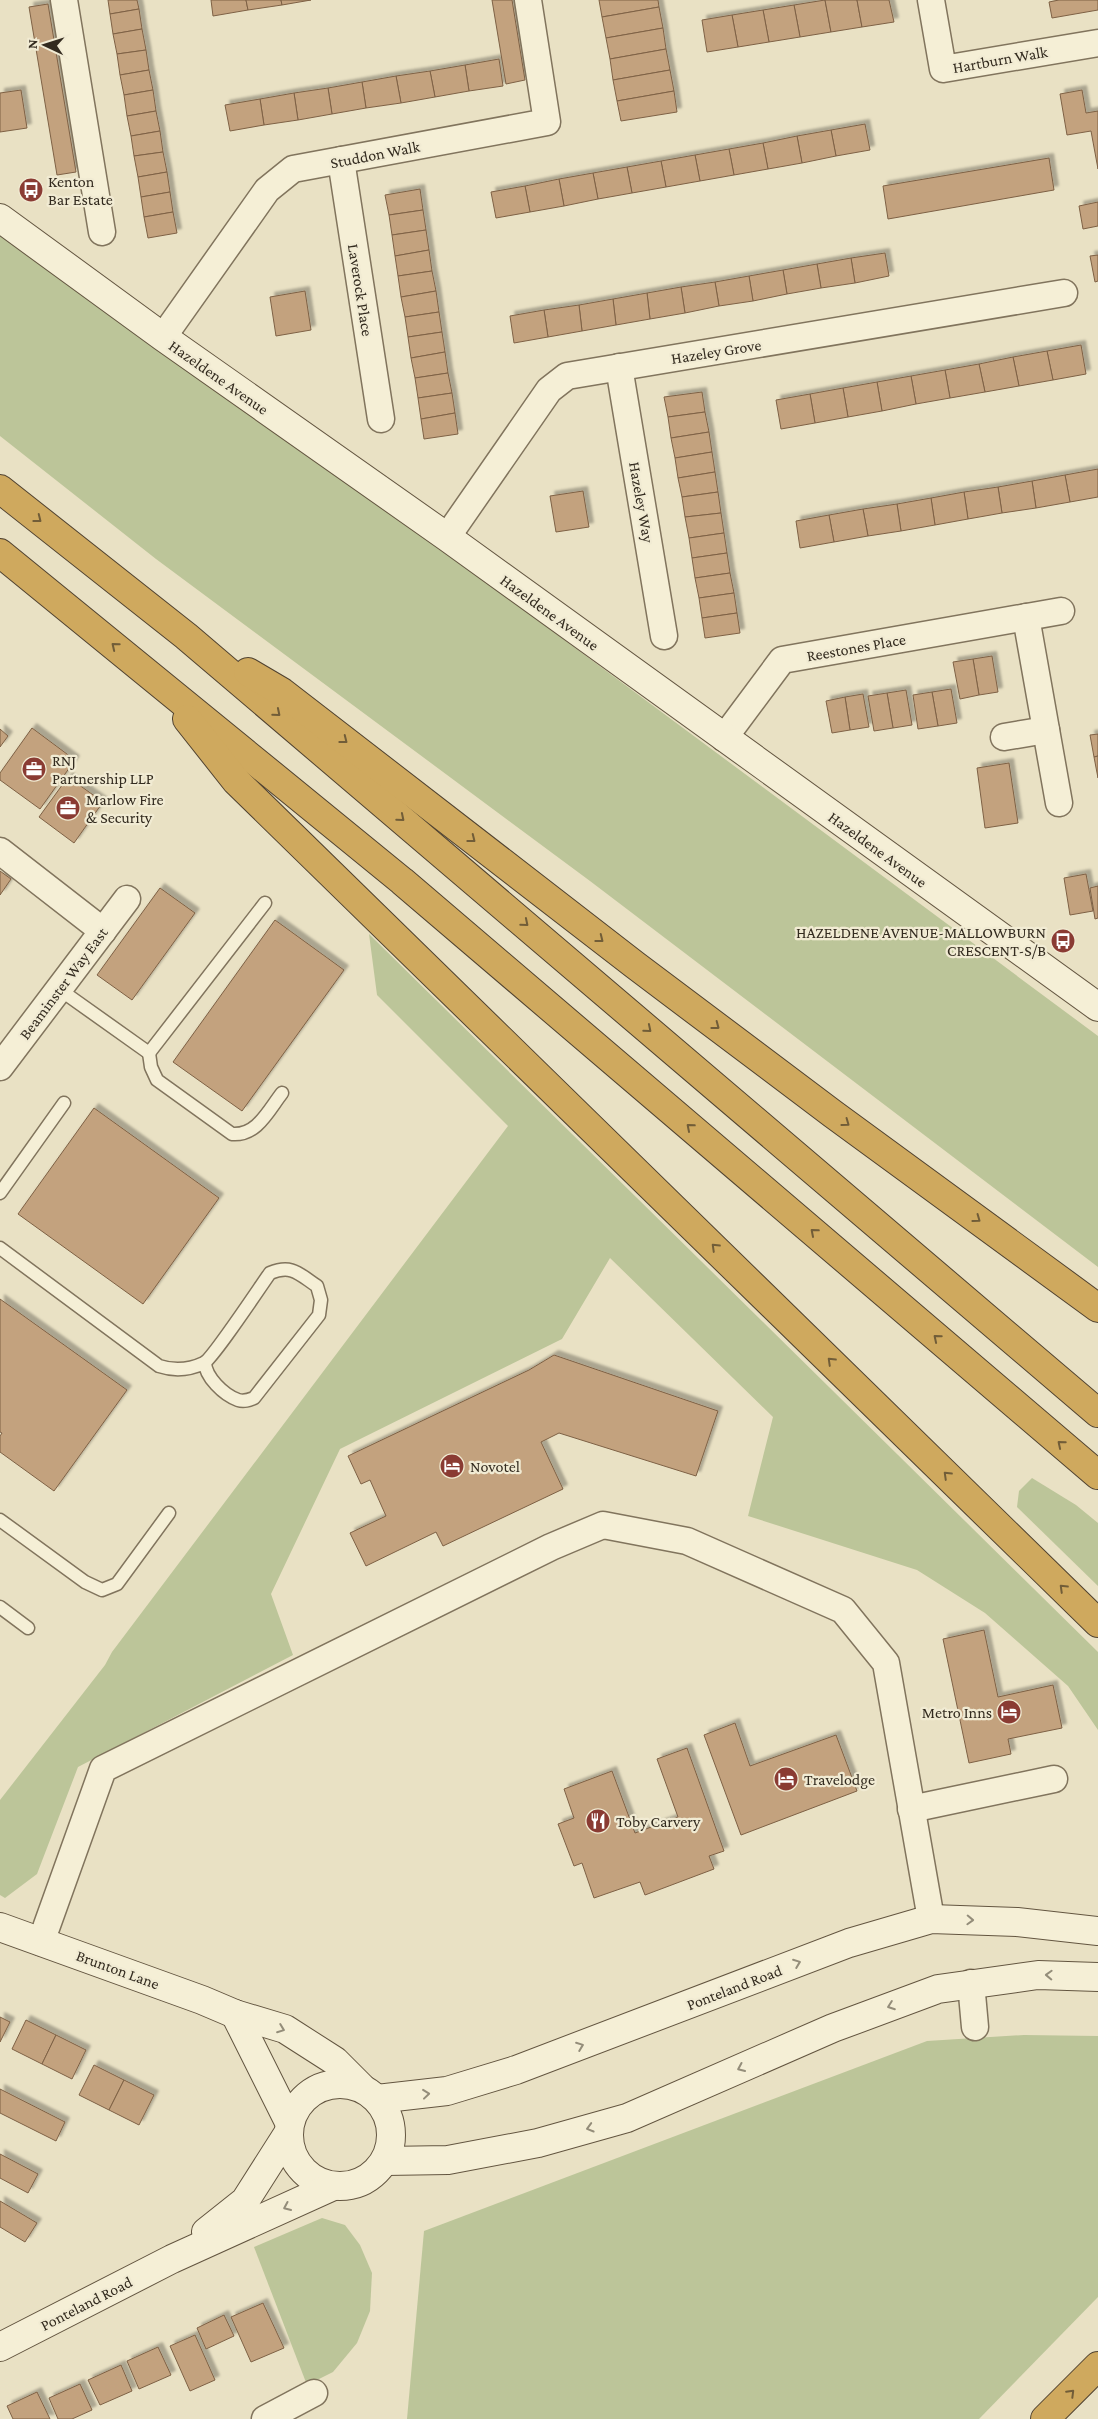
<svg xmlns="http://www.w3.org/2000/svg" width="1098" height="2419" font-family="'Crimson Pro',serif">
<defs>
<filter id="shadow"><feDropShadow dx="4.5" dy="-4.5" stdDeviation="1" flood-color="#0004"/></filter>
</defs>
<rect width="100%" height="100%" fill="#e9e1c4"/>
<g fill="#bcc599">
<path d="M0,234L485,581L1098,1036V1267L590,881L156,559L0,436Z"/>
<path d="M369,934L1098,1652V1730L1068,1686L985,1613L917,1570L748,1516L773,1417L610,1258L562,1339L340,1449L271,1594L293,1655L78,1767L37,1874L5,1898L0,1895V1800L105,1665L112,1652L508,1126L377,995Z"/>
<path d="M1032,1478L1076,1505L1098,1523V1586L1017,1507L1019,1491Z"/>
<path d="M1024,2035L1098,2036V2297L979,2419H407L424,2231L927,2041Z"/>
<path d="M322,2218L345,2225L360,2245L372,2273L370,2311L357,2343L333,2372L307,2385L254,2247Z"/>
</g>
<g fill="#c3a27e" stroke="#7e6145" filter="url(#shadow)">
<path d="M108,0H137L139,9L110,14Z"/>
<path d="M211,0H246L248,10L213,16Z"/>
<path d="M246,0H281L282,5L248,10Z"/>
<path d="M281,0H311L282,5Z"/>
<path d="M492,0H512L525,80L506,84Z"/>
<path d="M599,0H658L659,7L602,17Z"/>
<path d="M825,0L831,32L800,37L794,5Z"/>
<path d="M825,0H857L862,27L831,32Z"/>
<path d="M857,0H889L894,22L862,27Z"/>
<path d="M1059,0H1098V10L1052,18L1049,2Z"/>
<path d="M48,4L76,172L57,175L29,7Z"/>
<path d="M794,5L800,37L769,42L763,10Z"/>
<path d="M659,7L663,28L606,38L602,17Z"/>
<path d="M139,9L142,29L113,34L110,14Z"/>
<path d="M763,10L769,42L738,47L732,15Z"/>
<path d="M732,15L738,47L707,52L702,20Z"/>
<path d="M663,28L666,49L610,59L606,38Z"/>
<path d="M142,29L146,50L117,54L113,34Z"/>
<path d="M666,49L670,70L613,80L610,59Z"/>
<path d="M146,50L149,70L120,75L117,54Z"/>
<path d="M499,59L503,86L469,91L465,65Z"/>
<path d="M465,65L469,91L435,97L430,71Z"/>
<path d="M149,70L153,90L124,95L120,75Z"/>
<path d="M670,70L674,91L617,101L613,80Z"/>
<path d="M430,71L435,97L401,103L396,76Z"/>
<path d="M396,76L401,103L366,108L362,82Z"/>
<path d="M362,82L366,108L332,114L328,88Z"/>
<path d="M328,88L332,114L298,120L294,93Z"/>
<path d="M21,90L27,128L0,132V93Z"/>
<path d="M153,90L156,111L127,116L124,95Z"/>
<path d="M1082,90L1086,113L1098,111V169L1091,131L1067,135L1060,94Z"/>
<path d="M674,91L677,112L621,121L617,101Z"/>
<path d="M294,93L298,120L264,125L260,99Z"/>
<path d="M260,99L264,125L230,131L225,105Z"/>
<path d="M156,111L160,131L131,136L127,116Z"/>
<path d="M865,124L870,150L836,156L831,130Z"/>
<path d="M831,130L836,156L802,163L797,136Z"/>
<path d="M160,131L163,152L134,156L131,136Z"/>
<path d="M797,136L802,163L768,169L763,143Z"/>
<path d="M763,143L768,169L734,175L729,149Z"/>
<path d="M729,149L734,175L700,181L695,155Z"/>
<path d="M163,152L167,172L138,177L134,156Z"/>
<path d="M695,155L700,181L666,187L661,161Z"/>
<path d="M1049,158L1054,190L888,219L883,186Z"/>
<path d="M661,161L666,187L632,193L627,167Z"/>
<path d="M627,167L632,193L598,199L593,173Z"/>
<path d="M167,172L170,192L141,197L138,177Z"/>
<path d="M593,173L598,199L564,206L559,179Z"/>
<path d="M559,179L564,206L530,212L525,186Z"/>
<path d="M525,186L530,212L496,218L491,192Z"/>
<path d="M420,189L423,210L389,215L385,195Z"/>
<path d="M170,192L173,212L144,217L141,197Z"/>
<path d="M1098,202V226L1083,229L1079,206Z"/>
<path d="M423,210L426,230L392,235L389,215Z"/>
<path d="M173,212L177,233L148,238L144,217Z"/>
<path d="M426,230L429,250L395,256L392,235Z"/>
<path d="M429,250L432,271L398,276L395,256Z"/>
<path d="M885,253L889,276L855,283L851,258Z"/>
<path d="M1098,255V281L1095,282L1090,256Z"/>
<path d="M851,258L855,283L821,288L817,264Z"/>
<path d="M817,264L821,288L787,294L783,270Z"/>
<path d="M783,270L787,294L753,301L749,276Z"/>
<path d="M432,271L436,291L401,297L398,276Z"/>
<path d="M749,276L753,301L719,306L715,282Z"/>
<path d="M715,282L719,306L685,313L681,287Z"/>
<path d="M681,287L685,313L650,319L647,293Z"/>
<path d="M305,291L311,330L276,336L270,297Z"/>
<path d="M436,291L439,312L405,317L401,297Z"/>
<path d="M647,293L650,319L616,325L613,299Z"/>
<path d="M613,299L616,325L582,331L579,305Z"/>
<path d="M579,305L582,331L548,337L544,310Z"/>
<path d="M544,310L548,337L514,343L510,316Z"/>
<path d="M439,312L442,332L408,337L405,317Z"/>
<path d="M442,332L445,352L411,358L408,337Z"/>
<path d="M1081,345L1086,374L1053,380L1047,351Z"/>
<path d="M1047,351L1053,380L1019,386L1013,357Z"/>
<path d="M445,352L448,373L415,378L411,358Z"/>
<path d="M1013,357L1019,386L985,392L979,364Z"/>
<path d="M979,364L985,392L950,398L945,370Z"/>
<path d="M945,370L950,398L916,404L911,376Z"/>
<path d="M448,373L452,393L418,398L415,378Z"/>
<path d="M911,376L916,404L882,411L877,382Z"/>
<path d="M877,382L882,411L848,417L843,388Z"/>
<path d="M843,388L848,417L815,423L810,394Z"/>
<path d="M702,392L705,412L668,417L664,397Z"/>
<path d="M452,393L455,413L421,419L418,398Z"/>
<path d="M810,394L815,423L781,429L776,400Z"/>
<path d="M705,412L709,432L671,438L668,417Z"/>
<path d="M455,413L458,434L424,439L421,419Z"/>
<path d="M709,432L712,452L675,458L671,438Z"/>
<path d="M712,452L715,472L678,478L675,458Z"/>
<path d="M1098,469V497L1070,502L1065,475Z"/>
<path d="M715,472L718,492L682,497L678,478Z"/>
<path d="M1065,475L1070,502L1036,508L1032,481Z"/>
<path d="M1032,481L1036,508L1002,513L998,487Z"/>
<path d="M998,487L1002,513L968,519L964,492Z"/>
<path d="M583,491L589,527L556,532L550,496Z"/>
<path d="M718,492L721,513L685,517L682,497Z"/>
<path d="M964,492L968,519L935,525L931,498Z"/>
<path d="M931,498L935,525L901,531L897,504Z"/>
<path d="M897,504L901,531L868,536L863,509Z"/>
<path d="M863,509L868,536L834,542L829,515Z"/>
<path d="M721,513L724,533L689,538L685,517Z"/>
<path d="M829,515L834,542L800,548L796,521Z"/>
<path d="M724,533L727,553L692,558L689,538Z"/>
<path d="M727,553L730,573L695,578L692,558Z"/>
<path d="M730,573L734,593L699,598L695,578Z"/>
<path d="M734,593L737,613L702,618L699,598Z"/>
<path d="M737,613L740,633L705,638L702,618Z"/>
<path d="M992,656L998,692L979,695L973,659Z"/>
<path d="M973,659L979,695L960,699L953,662Z"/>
<path d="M951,689L957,723L938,726L932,692Z"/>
<path d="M906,690L912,725L893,728L887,693Z"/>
<path d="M932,692L938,726L918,729L913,695Z"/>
<path d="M887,693L893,728L874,731L868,696Z"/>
<path d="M863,694L869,727L850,730L845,697Z"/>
<path d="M845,697L850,730L832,733L826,701Z"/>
<path d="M32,728L75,760L40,809L0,780V773Z"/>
<path d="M0,729L8,736L0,747Z"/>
<path d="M1098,734V756L1094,757L1090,735Z"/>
<path d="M1098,756V778L1094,757Z"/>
<path d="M1009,763L1018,823L985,828L977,768Z"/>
<path d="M68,777L103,802L74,843L39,817Z"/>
<path d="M0,871L11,879L0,895Z"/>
<path d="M1086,874L1093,911L1070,915L1064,878Z"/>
<path d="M1098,886V918L1095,919L1090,888Z"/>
<path d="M160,888L195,913L132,1000L97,975Z"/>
<path d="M275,920L344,970L242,1111L173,1062Z"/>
<path d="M94,1108L219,1198L143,1304L18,1214Z"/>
<path d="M0,1299L127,1390L54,1491L0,1452V1436L2,1433L0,1432Z"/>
<path d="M554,1355L718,1411L696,1476L559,1433L541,1442L563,1489L443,1546L436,1532L366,1566L350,1533L386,1516L370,1480L361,1484L348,1456L529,1370Z"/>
<path d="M984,1630L998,1697L1053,1685L1062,1728L1008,1739L1011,1754L969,1763L943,1639Z"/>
<path d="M735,1723L750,1766L836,1735L857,1791L741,1835L704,1735Z"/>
<path d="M687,1748L724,1851L709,1856L714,1869L645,1895L640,1882L594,1898L582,1863L574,1866L558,1824L574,1818L564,1789L612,1771L635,1833L678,1817L657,1759Z"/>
<path d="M0,2017L10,2022L0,2042Z"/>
<path d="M26,2020L56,2035L42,2064L12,2049Z"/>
<path d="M56,2035L86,2050L72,2079L42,2064Z"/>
<path d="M94,2065L124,2080L109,2110L79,2095Z"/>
<path d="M124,2080L154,2095L139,2125L109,2110Z"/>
<path d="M0,2089L65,2122L56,2141L0,2113Z"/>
<path d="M0,2154L38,2174L28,2193L0,2178Z"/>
<path d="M0,2201L37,2223L25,2242L0,2227Z"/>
<path d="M263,2303L284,2348L251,2362L231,2317Z"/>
<path d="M224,2315L234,2336L206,2349L197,2328Z"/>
<path d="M195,2335L215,2380L190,2391L170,2346Z"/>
<path d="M158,2347L171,2375L139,2389L127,2361Z"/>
<path d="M121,2365L132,2391L100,2405L88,2380Z"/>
<path d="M80,2384L92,2410L72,2419H58L49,2398Z"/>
<path d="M37,2392L50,2419H13L7,2406Z"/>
</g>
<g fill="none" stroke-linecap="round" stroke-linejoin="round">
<defs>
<g id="lane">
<path d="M59,989L149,1053L265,903"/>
<path d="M149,1053L151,1067L157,1080L232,1134C257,1136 268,1111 282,1093"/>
<path d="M0,1193L64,1103"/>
<path d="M0,1248L159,1366C174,1371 189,1370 204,1363C213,1358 260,1287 270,1273C292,1264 299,1274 317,1286L321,1300L319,1315L254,1398C249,1400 244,1402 238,1400C224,1395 205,1377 205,1362"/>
<path d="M0,1520L85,1582L102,1590L117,1584L169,1513"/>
<path d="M0,1607L28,1628"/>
</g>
<g id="street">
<path d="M64,0L102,232"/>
<path d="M931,0L943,69L1098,43"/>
<path d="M341,160L381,419"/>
<path d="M163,337L267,190L293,169L547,122L528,0"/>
<path d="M619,367L664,636"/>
<path d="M447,537L549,390L567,376L1064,293"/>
<path d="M1026,617L1059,803"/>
<path d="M1004,737L1046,730"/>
<path d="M724,738L782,660L1061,611"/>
<path d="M0,851L103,931"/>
<path d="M0,1067L127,899"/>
<path d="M911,1809L1054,1779"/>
<path d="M41,1942L103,1769L551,1547L603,1525L687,1541L843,1610L886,1663L931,1919"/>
<path d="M971,1983L975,2027"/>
<path d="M265,2419L314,2393"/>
</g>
<g id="secondary">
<path d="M0,218L163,337L447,537L1098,1007"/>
<path d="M0,1927L202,2000L235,2014L285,2029L335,2061L361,2087"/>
<path d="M235,2014L289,2122"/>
<circle cx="340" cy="2135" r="51"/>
<path d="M377,2099L447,2091L516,2070L849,1943L931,1919L1017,1922L1098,1931"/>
<path d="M385,2161L448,2160L538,2143L627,2118L833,2028L938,1989L1038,1975L1098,1977"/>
<path d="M206,2232L245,2201L287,2135"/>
<path d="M0,2347L172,2259L331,2187"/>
</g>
<g id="highway">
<path d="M0,489L186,636L1098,1413"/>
<path d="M0,553L402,881L1098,1475"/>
<path d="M248,672L282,692L635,965L833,1114L1098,1308"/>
<path d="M187,719L236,781L1098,1623"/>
<path d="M1045,2419L1098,2366"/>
</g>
</defs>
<use href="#lane" stroke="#81745d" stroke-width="15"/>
<use href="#street" stroke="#81745d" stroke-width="29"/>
<use href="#secondary" stroke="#635540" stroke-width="30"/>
<use href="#highway" stroke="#504230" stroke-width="30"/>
<use href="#lane" stroke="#f5efd6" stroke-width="12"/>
<use href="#street" stroke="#f5efd6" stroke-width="26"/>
<use href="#secondary" stroke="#f5efd6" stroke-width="28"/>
<use href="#highway" stroke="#cfa95e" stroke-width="28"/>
</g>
<defs><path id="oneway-chevron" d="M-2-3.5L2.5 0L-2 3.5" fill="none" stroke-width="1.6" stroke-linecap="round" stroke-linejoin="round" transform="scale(1.25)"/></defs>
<g stroke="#715d38">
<use href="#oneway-chevron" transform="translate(38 519) rotate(38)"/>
<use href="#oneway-chevron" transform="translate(115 646) rotate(-141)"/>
<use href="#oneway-chevron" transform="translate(277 713) rotate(40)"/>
<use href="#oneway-chevron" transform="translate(344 740) rotate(38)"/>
<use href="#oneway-chevron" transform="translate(401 818) rotate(40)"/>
<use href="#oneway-chevron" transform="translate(472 839) rotate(38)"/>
<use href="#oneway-chevron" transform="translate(525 923) rotate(40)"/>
<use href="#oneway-chevron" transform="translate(600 939) rotate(38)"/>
<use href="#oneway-chevron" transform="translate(716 1026) rotate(37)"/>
<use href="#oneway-chevron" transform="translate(648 1029) rotate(40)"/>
<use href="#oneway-chevron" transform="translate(846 1123) rotate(36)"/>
<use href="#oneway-chevron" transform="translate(690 1127) rotate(-139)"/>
<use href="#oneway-chevron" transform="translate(977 1219) rotate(36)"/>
<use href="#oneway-chevron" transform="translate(814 1232) rotate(-139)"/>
<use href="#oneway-chevron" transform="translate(715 1247) rotate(-136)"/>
<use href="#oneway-chevron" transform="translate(937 1338) rotate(-140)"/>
<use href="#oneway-chevron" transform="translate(831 1361) rotate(-136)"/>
<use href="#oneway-chevron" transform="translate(1061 1444) rotate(-140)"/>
<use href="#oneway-chevron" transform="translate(947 1475) rotate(-136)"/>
<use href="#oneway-chevron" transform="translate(1063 1588) rotate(-136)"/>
<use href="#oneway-chevron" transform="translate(1071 2393) rotate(-45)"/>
</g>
<g stroke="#948d7a">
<use href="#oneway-chevron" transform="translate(970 1920) rotate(2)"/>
<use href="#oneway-chevron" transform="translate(797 1963) rotate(-21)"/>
<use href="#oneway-chevron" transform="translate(1049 1975) rotate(-178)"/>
<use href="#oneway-chevron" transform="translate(891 2006) rotate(160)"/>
<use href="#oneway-chevron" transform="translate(281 2029) rotate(21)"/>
<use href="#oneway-chevron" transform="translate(580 2046) rotate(-21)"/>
<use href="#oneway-chevron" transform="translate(741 2068) rotate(156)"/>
<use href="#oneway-chevron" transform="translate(426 2094) rotate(-6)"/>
<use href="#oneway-chevron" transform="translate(590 2128) rotate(164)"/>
<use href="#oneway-chevron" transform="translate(287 2207) rotate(156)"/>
</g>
<defs>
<symbol id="bus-disc" viewBox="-11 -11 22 22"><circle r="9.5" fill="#8a3b33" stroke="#f1ebd3"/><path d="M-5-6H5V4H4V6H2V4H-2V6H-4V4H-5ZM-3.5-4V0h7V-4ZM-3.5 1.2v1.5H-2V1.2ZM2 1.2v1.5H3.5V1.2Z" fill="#fff"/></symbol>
<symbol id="office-disc" viewBox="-11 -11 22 22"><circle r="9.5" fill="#8a3b33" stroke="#f1ebd3"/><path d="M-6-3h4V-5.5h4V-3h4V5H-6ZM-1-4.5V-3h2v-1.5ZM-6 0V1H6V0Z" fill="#fff"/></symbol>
<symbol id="hotel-disc" viewBox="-11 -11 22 22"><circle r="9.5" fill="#8a3b33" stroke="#f1ebd3"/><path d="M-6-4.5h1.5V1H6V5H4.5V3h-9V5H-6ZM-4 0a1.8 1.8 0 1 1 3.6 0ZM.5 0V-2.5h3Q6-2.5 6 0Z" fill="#fff"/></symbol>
<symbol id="restaurant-disc" viewBox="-11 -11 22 22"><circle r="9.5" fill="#8a3b33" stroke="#f1ebd3"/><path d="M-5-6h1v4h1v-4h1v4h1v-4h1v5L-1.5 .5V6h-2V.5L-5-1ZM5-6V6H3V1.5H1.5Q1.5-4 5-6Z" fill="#fff"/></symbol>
</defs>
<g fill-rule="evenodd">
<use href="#bus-disc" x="17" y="176" width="28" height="28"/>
<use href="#office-disc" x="20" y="755" width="28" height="28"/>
<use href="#office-disc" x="54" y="794" width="28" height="28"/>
<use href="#bus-disc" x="1049" y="927" width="28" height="28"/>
<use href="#hotel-disc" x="438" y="1452" width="28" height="28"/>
<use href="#hotel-disc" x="995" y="1698" width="28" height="28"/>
<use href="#hotel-disc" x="772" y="1765" width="28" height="28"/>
<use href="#restaurant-disc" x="584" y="1807" width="28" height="28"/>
</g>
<g text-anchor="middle" stroke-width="4.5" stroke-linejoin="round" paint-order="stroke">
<g font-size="16" fill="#332b1f" stroke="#f1ebd3">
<text transform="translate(1000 59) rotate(-10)" y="6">Hartburn Walk</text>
<text transform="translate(375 154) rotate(-11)" y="6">Studdon Walk</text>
<text transform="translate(361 290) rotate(81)" y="6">Laverock Place</text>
<text transform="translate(716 351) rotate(-9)" y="6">Hazeley Grove</text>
<text transform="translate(219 377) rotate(35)" y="6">Hazeldene Avenue</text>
<text transform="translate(642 502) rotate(80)" y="6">Hazeley Way</text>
<text transform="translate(550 612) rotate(36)" y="6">Hazeldene Avenue</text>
<text transform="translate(856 647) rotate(-10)" y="6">Reestones Place</text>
<text transform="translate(878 849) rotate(36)" y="6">Hazeldene Avenue</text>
<text transform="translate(63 983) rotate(-53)" y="6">Beaminster Way East</text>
<text transform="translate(118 1969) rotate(20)" y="6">Brunton Lane</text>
<text transform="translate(734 1987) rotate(-21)" y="6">Ponteland Road</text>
<text transform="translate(86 2303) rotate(-27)" y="6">Ponteland Road</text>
</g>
<g font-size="16" fill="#332b1f" stroke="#f1ebd3" text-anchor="start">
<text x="48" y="187">Kenton<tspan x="48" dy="18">Bar Estate</tspan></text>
<text x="52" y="766">RNJ<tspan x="52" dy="18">Partnership LLP</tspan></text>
<text x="86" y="805">Marlow Fire<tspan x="86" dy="18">&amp; Security</tspan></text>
<text x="1046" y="938" text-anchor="end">HAZELDENE AVENUE-MALLOWBURN<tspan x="1046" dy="18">CRESCENT-S/B</tspan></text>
<text x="470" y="1472">Novotel</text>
<text x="992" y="1718" text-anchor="end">Metro Inns</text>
<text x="804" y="1785">Travelodge</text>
<text x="616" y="1827">Toby Carvery</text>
</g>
</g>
<g transform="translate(45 45) rotate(274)" stroke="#f1ebd3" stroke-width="4" paint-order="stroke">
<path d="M0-4L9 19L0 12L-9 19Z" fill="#332b1f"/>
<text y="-8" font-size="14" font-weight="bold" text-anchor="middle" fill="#332b1f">N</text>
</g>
</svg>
